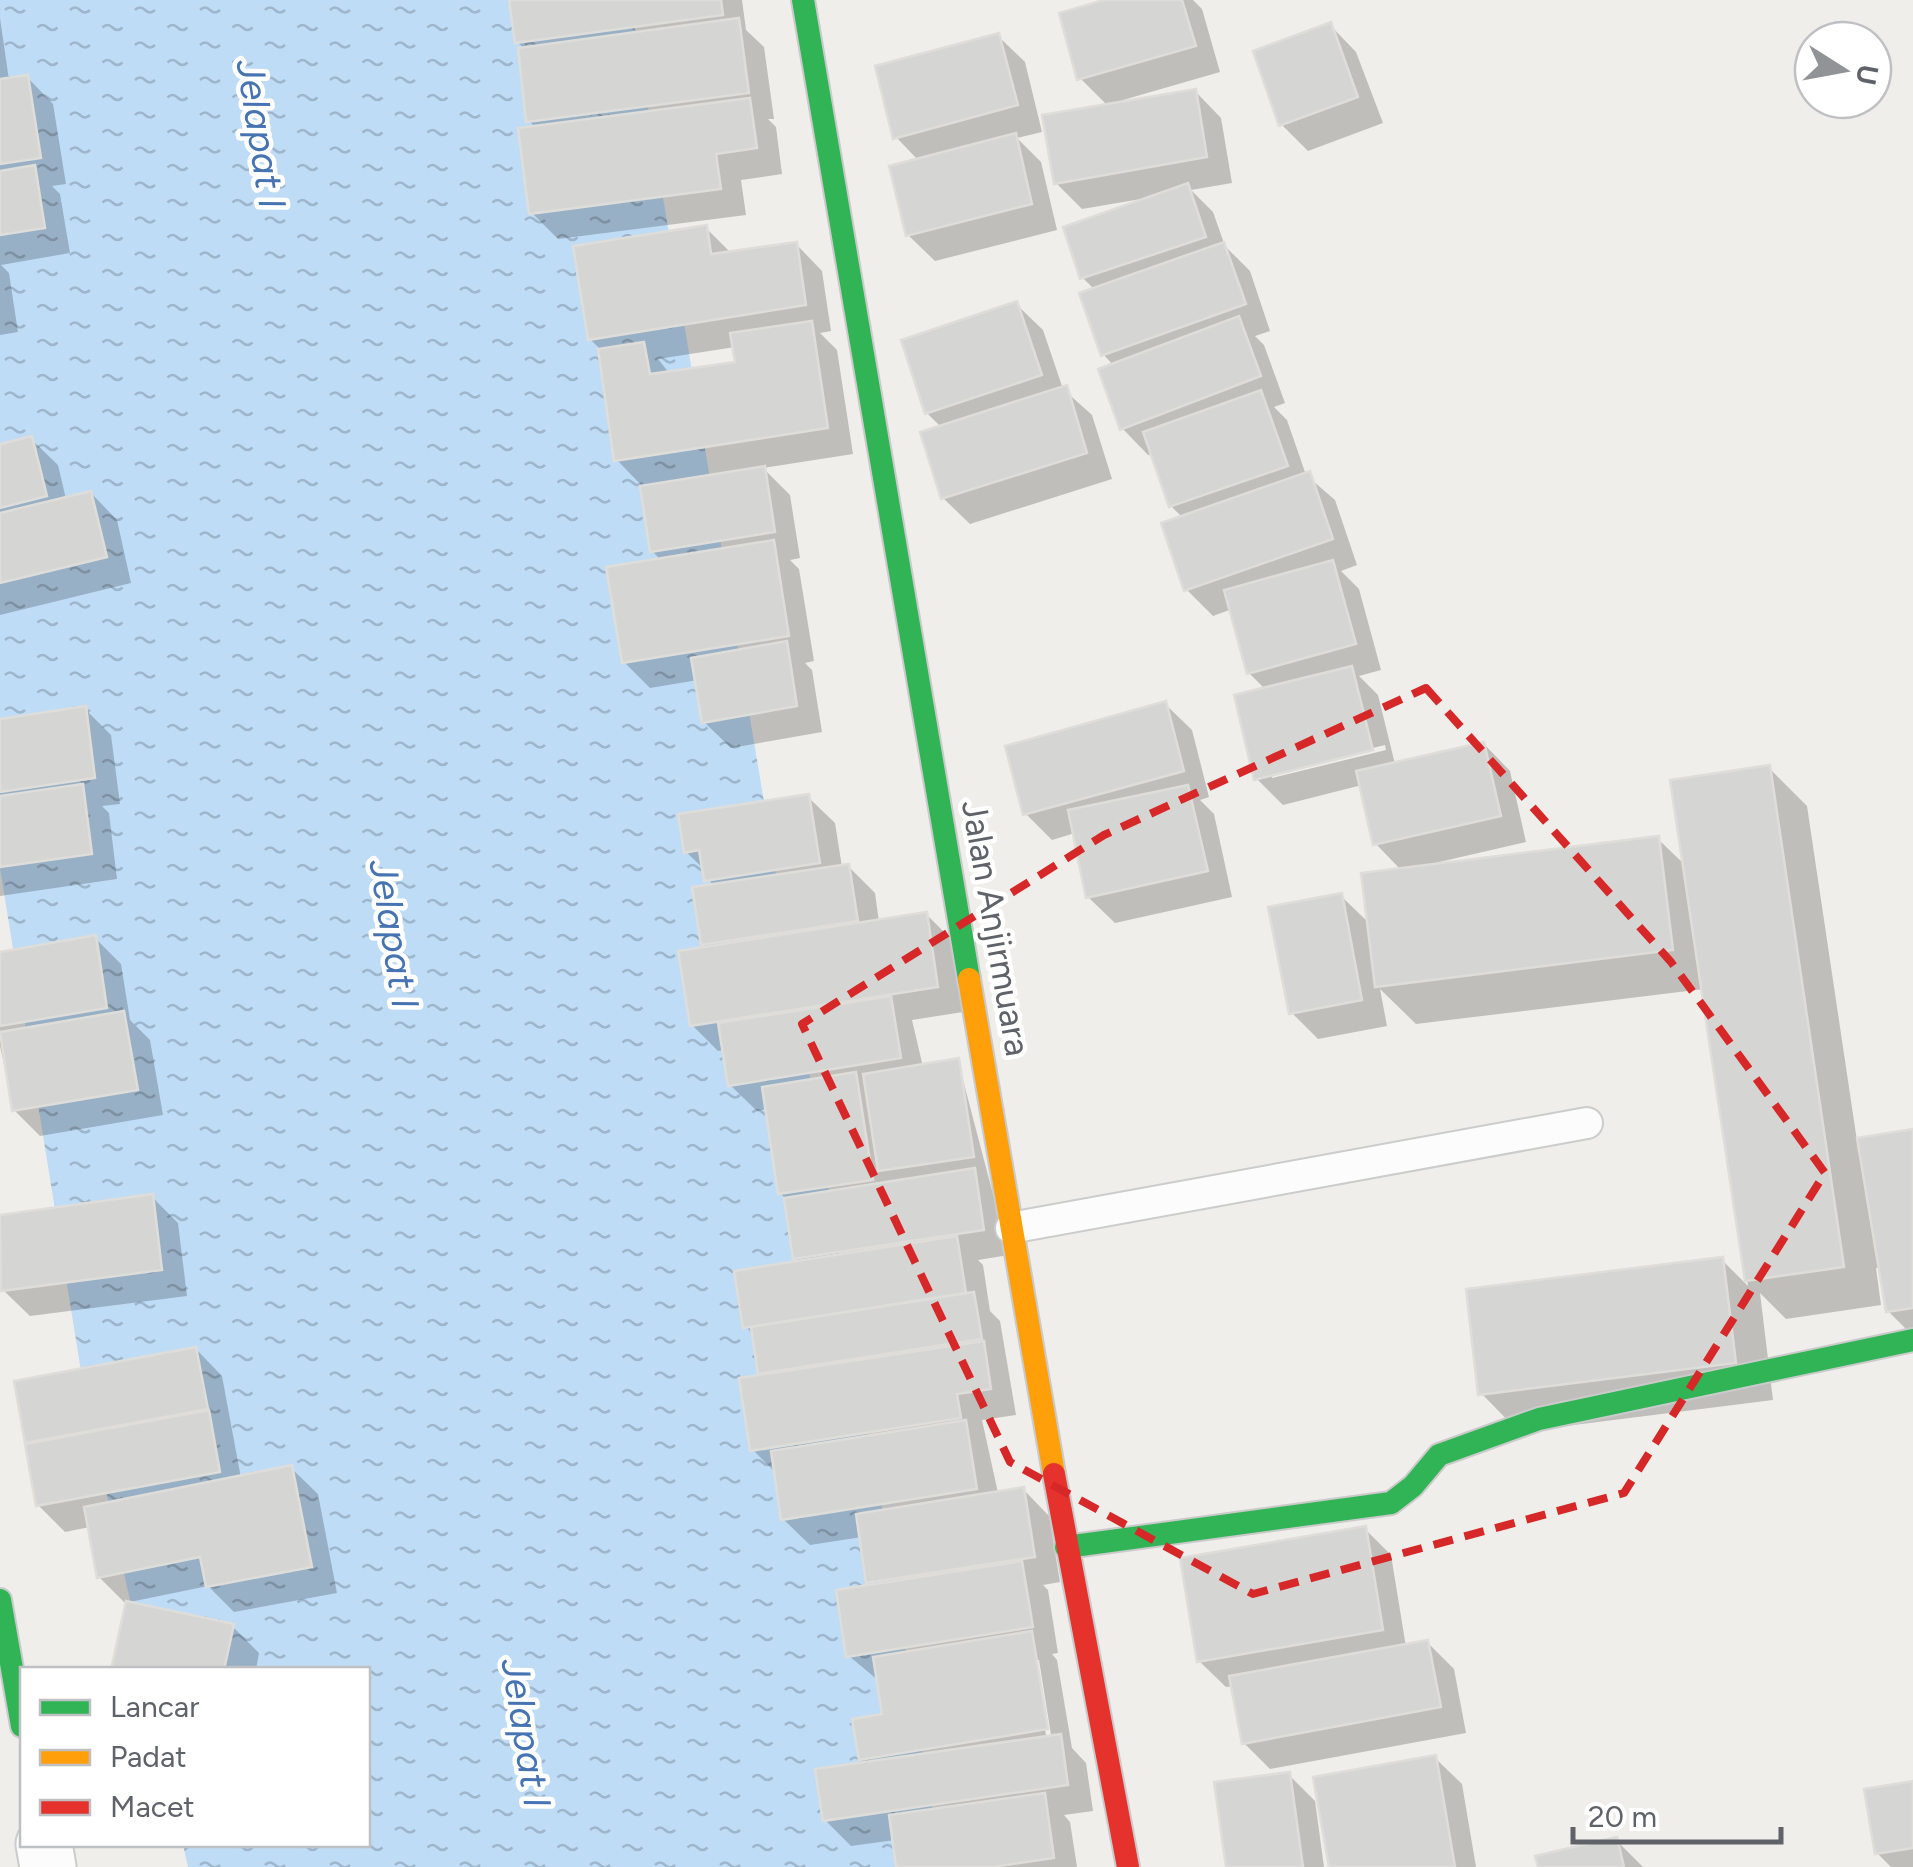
<svg xmlns="http://www.w3.org/2000/svg" width="1913" height="1867" font-family="Figtree,sans-serif">
<defs>
<pattern id="water-ripples" width="26" height="14" patternUnits="userSpaceOnUse" patternTransform="scale(2.5)"><rect width="26" height="14" fill="#bfdcf7"/><path d="M2 4q2-2 4 0t4 0M15 11q2-2 4 0t4 0" fill="none" stroke="#9eb6cc"/></pattern>
</defs>
<rect width="100%" height="100%" fill="#efeeea"/>
<path fill="url(#water-ripples)" d="M0,0H630L942,1867H188L183,1845L368,1844V1670L145,1669L84,1390L0,868Z"/>
<g fill="#0003" fill-rule="evenodd">
<path d="M512,0H742L746,30L764,47L774,119H768L776,127L782,174L741,180L746,215L558,239L532,213L536,128L529,121L525,49L517,42Z"/>
<path d="M1113,0H1193L1202,9L1220,72L1123,100L1124,103L1195,91L1221,118L1232,183L1191,190L1213,212L1225,246L1250,271L1270,331L1255,336L1264,345L1285,403L1274,407L1287,420L1306,475L1335,500L1357,565L1341,571L1359,589L1381,670L1359,676L1378,695L1395,764L1484,744L1510,771L1526,842L1435,863L1436,866L1658,839L1686,866L1769,768L1807,806L1857,1141L1913,1131V1336L1888,1311L1881,1267L1876,1268L1881,1305L1786,1319L1760,1293L1773,1400L1519,1432L1481,1393L1722,1260L1748,1286L1704,989L1416,1024L1380,989L1387,1026L1318,1039L1292,1013L1341,896L1370,924L1402,871L1376,844L1362,785L1283,805L1257,779L1266,690L1249,673L1232,609L1213,616L1186,589L1183,518L1171,506L1153,453L1148,455L1122,428L1114,366L1103,354L1095,290L1083,278L1141,199L1082,209L1056,183L1108,106L1080,78ZM1385,745L1386,750L1272,778V773Z"/>
<path d="M0,18L9,80L27,77L53,104L66,184L52,186L60,194L70,253L1,265L9,273L18,332L0,335Z"/>
<path d="M1330,25L1356,52L1383,123L1308,151L1281,124Z"/>
<path d="M998,36L1025,62L1042,132L1017,138L1041,162L1057,230L935,261L908,235L919,161L896,137Z"/>
<path d="M706,228L732,254L796,244L822,271L831,331L820,333L837,350L853,454L763,468L790,495L800,558L790,560L799,569L814,661L805,663L812,670L822,732L731,748L704,722L698,680L650,688L624,662L662,561L652,551L642,486L617,460L600,349L590,339ZM735,347L738,364L670,374L658,359Z"/>
<path d="M1016,304L1043,330L1063,389L1092,415L1112,479L970,524L943,498L942,428L927,413Z"/>
<path d="M31,439L58,465L66,499L91,493L117,520L131,583L0,615V446Z"/>
<path d="M1165,704L1192,730L1209,797L1200,800L1214,814L1232,897L1115,923L1088,897L1075,833L1052,840L1025,813Z"/>
<path d="M85,709L111,735L120,804L102,806L109,813L117,879L0,896V721Z"/>
<path d="M808,797L835,823L842,867L848,866L875,893L879,922L926,914L953,941L963,1012L912,1020L923,1067L958,1061L1009,1255L978,1260L983,1265L990,1311L1000,1321L1016,1415L982,1420L998,1493L1023,1489L1049,1516L1060,1582L1043,1585L1048,1590L1058,1653L1052,1654L1057,1660L1072,1748L1086,1763L1093,1811L1064,1815L1070,1822L1077,1867H899L895,1840L851,1846L825,1820L867,1764L861,1759L885,1716L879,1681L849,1656L874,1587L869,1582L862,1537L810,1545L783,1519L777,1474L753,1450L761,1377L755,1336L745,1326L801,1263L796,1258L787,1200L780,1193L768,1109L757,1111L730,1085L725,1050L718,1051L692,1025L708,949L703,944L713,887L705,870L686,852ZM1034,1660H1039L1052,1741L1047,1742Z"/>
<path d="M95,938L121,964L130,1020L150,1040L163,1115L40,1136L14,1110L0,1046V954Z"/>
<path d="M152,1197L178,1223L187,1296L30,1316L3,1290L0,1218Z"/>
<path d="M196,1349L222,1376L241,1478L291,1468L318,1494L337,1593L234,1612L208,1586L125,1603L99,1577L90,1527L65,1532L38,1505L17,1383Z"/>
<path d="M1365,1529L1391,1555L1406,1647L1428,1643L1454,1669L1466,1733L1270,1769L1244,1743L1234,1686L1226,1687L1199,1661Z"/>
<path d="M233,1627L259,1653L256,1670H114Z"/>
<path d="M1435,1758L1462,1784L1476,1867H1331Z"/>
<path d="M1289,1775L1315,1801L1324,1867H1229Z"/>
<path d="M1913,1783V1867H1891L1877,1853Z"/>
<path d="M1616,1840L1643,1867H1540Z"/>
</g>
<g fill="#d5d5d3" stroke="#deddd9" stroke-width="2.5">
<path d="M509,0H721L723,15L515,43Z"/>
<path d="M1104,0H1182L1196,46L1077,80L1059,13Z"/>
<path d="M739,18L749,93L526,122L518,48Z"/>
<path d="M1331,22L1358,97L1279,126L1253,51Z"/>
<path d="M999,33L1018,105L893,139L875,66Z"/>
<path d="M28,75L41,158L0,164V79Z"/>
<path d="M1196,89L1207,157L1054,184L1042,115Z"/>
<path d="M750,98L757,148L716,154L721,189L529,214L518,128Z"/>
<path d="M1016,133L1032,204L906,236L889,166Z"/>
<path d="M35,165L45,228L0,235V171Z"/>
<path d="M1188,183L1206,237L1080,279L1063,227Z"/>
<path d="M707,225L711,254L797,242L806,305L588,340L573,246Z"/>
<path d="M1224,242L1246,304L1101,356L1079,293Z"/>
<path d="M1017,301L1042,375L925,414L901,340Z"/>
<path d="M1239,316L1261,376L1120,430L1098,369Z"/>
<path d="M812,321L828,428L614,461L598,349L644,342L650,374L735,362L730,333Z"/>
<path d="M1067,385L1087,453L941,499L920,432Z"/>
<path d="M1261,390L1288,466L1169,507L1143,432Z"/>
<path d="M32,436L47,496L0,508V444Z"/>
<path d="M765,466L775,532L650,552L640,486Z"/>
<path d="M1310,471L1333,539L1184,591L1161,523Z"/>
<path d="M91,491L107,557L0,583V513Z"/>
<path d="M774,540L789,636L622,663L606,567Z"/>
<path d="M1333,560L1356,644L1247,674L1224,590Z"/>
<path d="M787,641L797,706L702,723L691,658Z"/>
<path d="M1352,666L1373,750L1254,780L1234,695Z"/>
<path d="M1166,701L1184,771L1023,815L1005,746Z"/>
<path d="M86,706L95,778L0,792V719Z"/>
<path d="M1484,742L1501,816L1373,845L1356,771Z"/>
<path d="M1770,765L1844,1267L1745,1281L1670,780Z"/>
<path d="M83,784L92,854L0,867V796Z"/>
<path d="M1188,785L1208,871L1086,898L1068,810Z"/>
<path d="M809,794L820,863L704,881L699,850L684,853L678,814Z"/>
<path d="M1659,836L1673,950L1375,987L1361,873Z"/>
<path d="M849,864L858,921L701,945L692,887Z"/>
<path d="M1342,893L1362,1000L1289,1014L1268,907Z"/>
<path d="M927,912L938,987L690,1026L678,951Z"/>
<path d="M96,935L107,1008L0,1026V952Z"/>
<path d="M891,996L901,1058L728,1086L718,1023Z"/>
<path d="M124,1011L138,1090L12,1111L0,1032Z"/>
<path d="M959,1058L974,1157L878,1171L863,1074Z"/>
<path d="M856,1072L873,1180L778,1194L762,1087Z"/>
<path d="M1913,1129V1308L1886,1312L1857,1138Z"/>
<path d="M975,1168L984,1230L793,1259L784,1198Z"/>
<path d="M153,1194L162,1270L1,1291L0,1215Z"/>
<path d="M957,1236L966,1293L743,1328L734,1271Z"/>
<path d="M1723,1257L1736,1363L1478,1395L1466,1289Z"/>
<path d="M974,1292L982,1339L758,1374L751,1327Z"/>
<path d="M984,1341L991,1389L957,1394L961,1418L750,1451L739,1378Z"/>
<path d="M196,1347L208,1409L25,1443L14,1381Z"/>
<path d="M209,1410L220,1472L36,1506L25,1444Z"/>
<path d="M966,1420L977,1489L781,1520L771,1451Z"/>
<path d="M292,1465L312,1567L206,1587L200,1557L97,1578L84,1507Z"/>
<path d="M1024,1487L1035,1557L866,1583L856,1514Z"/>
<path d="M1366,1526L1383,1630L1197,1662L1180,1558Z"/>
<path d="M1022,1561L1033,1627L846,1657L836,1590Z"/>
<path d="M126,1601L234,1624L224,1670H111Z"/>
<path d="M1032,1631L1048,1729L859,1760L852,1719L882,1714L873,1657Z"/>
<path d="M1428,1640L1441,1707L1242,1744L1229,1676Z"/>
<path d="M1061,1734L1068,1785L823,1821L815,1769Z"/>
<path d="M1436,1755L1455,1867H1329L1313,1777Z"/>
<path d="M1290,1772L1303,1867H1226L1214,1782Z"/>
<path d="M1913,1781V1848L1875,1854L1864,1789Z"/>
<path d="M1045,1793L1054,1858L992,1867H896L889,1815Z"/>
<path d="M1617,1837L1624,1867H1538L1535,1856Z"/>
</g>
<g fill="none" stroke-linecap="round" stroke-linejoin="round">
<defs>
<path id="lane" d="M1011,1228L1587,1123"/>
<path id="street" d="M44,1844L48,1867"/>
<g id="fast">
<path d="M803,0L969,979"/>
<path d="M1066,1547L1391,1503L1413,1486L1439,1455L1539,1419L1913,1340"/>
<path d="M0,1600L22,1726"/>
</g>
<path id="slow" d="M969,979L1054,1474"/>
<path id="jam" d="M1054,1474L1128,1867"/>
</defs>
<use href="#lane" stroke="#cbcccc" stroke-width="34"/>
<use href="#street" stroke="#cbcccc" stroke-width="59"/>
<use href="#fast" stroke="#cacacb" stroke-width="26"/>
<use href="#slow" stroke="#cacacb" stroke-width="26"/>
<use href="#jam" stroke="#cacacb" stroke-width="26"/>
<use href="#lane" stroke="#fdfcfc" stroke-width="30"/>
<use href="#street" stroke="#fdfcfc" stroke-width="55"/>
<use href="#fast" stroke="#30b455" stroke-width="22"/>
<use href="#slow" stroke="#ff9f0a" stroke-width="22"/>
<use href="#jam" stroke="#e5322d" stroke-width="22"/>
</g>
<path fill="none" stroke="#d62828" stroke-width="8" stroke-dasharray="20 12" stroke-linejoin="round" d="M1426,688L1671,962L1825,1173L1624,1493L1253,1594L1010,1462L802,1024L1104,835Z"/>
<g text-anchor="middle" stroke-width="9" stroke-linejoin="round" paint-order="stroke">
<g font-size="35" fill="#5f6268" stroke="#fff">
<text transform="translate(996 928) rotate(80)" y="12">Jalan Anjirmuara</text>
</g>
<g font-size="38" font-style="italic" fill="#4673b1" stroke="#fff">
<text transform="translate(261 134) rotate(81)" y="13">Jelapat I</text>
<text transform="translate(394 934) rotate(81)" y="13">Jelapat I</text>
<text transform="translate(526 1733) rotate(81)" y="13">Jelapat I</text>
</g>
</g>
<rect x="20" y="1667" width="350" height="180" fill="#ffffff" stroke="#bfc0c3" stroke-width="2.5"/>
<rect x="40" y="1700" width="50" height="15" fill="#30b455" stroke="#bfc0c3" stroke-width="2.5"/>
<text x="110" y="1717" font-size="30" fill="#5f6268">Lancar</text>
<rect x="40" y="1750" width="50" height="15" fill="#ff9f0a" stroke="#bfc0c3" stroke-width="2.5"/>
<text x="110" y="1767" font-size="30" fill="#5f6268">Padat</text>
<rect x="40" y="1800" width="50" height="15" fill="#e5322d" stroke="#bfc0c3" stroke-width="2.5"/>
<text x="110" y="1817" font-size="30" fill="#5f6268">Macet</text>
<g transform="translate(1843 70) rotate(101)"><circle r="48" fill="#ffffff" stroke="#bfc0c3" stroke-width="2.5"/>
<path d="M0-8L18 38L0 25L-18 38Z" fill="#919396"/>
<text y="-15" font-size="28" font-weight="bold" text-anchor="middle" fill="#5f6268">U</text>
</g>
<path d="M1573 1827v15h208v-15" fill="none" stroke="#5f6268" stroke-width="5"/>
<text x="1588" y="1827" font-size="30" fill="#5f6268" stroke="#ffffff" stroke-width="8" paint-order="stroke">20 m</text>
</svg>
